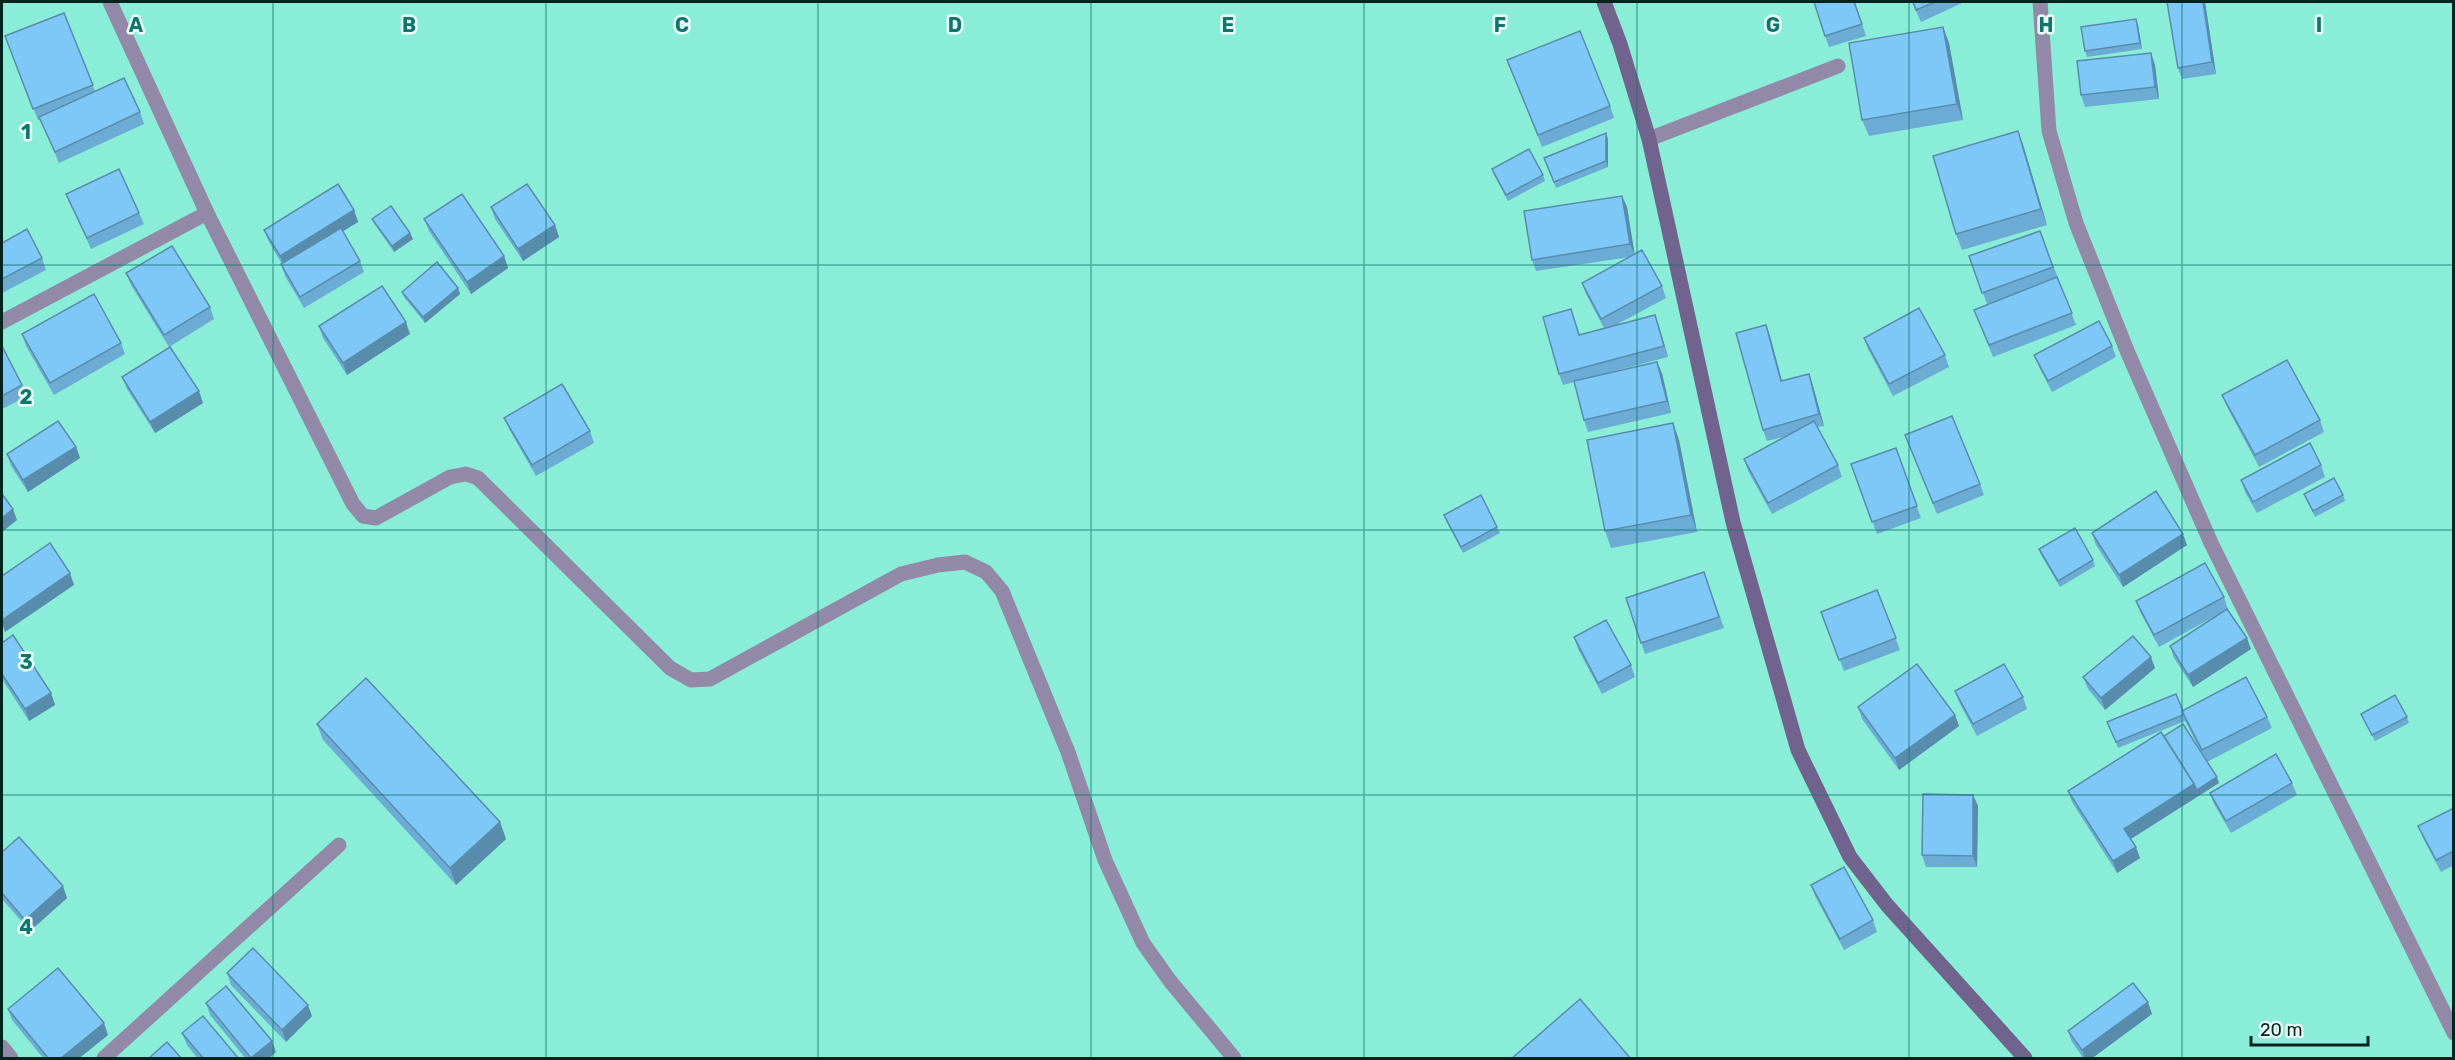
<svg xmlns="http://www.w3.org/2000/svg" width="2455" height="1060" font-family="Rubik,sans-serif">
<rect width="100%" height="100%" fill="#8aedd7"/>
<g fill="none" stroke-linecap="round" stroke-linejoin="round">
<g stroke="#9189a7" stroke-width="15">
<path d="M110,2L207,213L353,504L363,516L376,518L450,477L466,474L478,478L670,668L691,680L710,679L901,574L938,565L965,562L986,572L1002,591L1068,752L1105,860L1143,943L1170,981L1234,1058"/>
<path d="M2040,2L2049,131L2076,223L2128,353L2211,543L2454,1033"/>
<path d="M1649,139L1838,66"/>
<path d="M2,322L207,213"/>
<path d="M2,1047L11,1058"/>
<path d="M104,1058L339,845"/>
</g>
<path stroke="#70648e" stroke-width="15" d="M1604,2L1620,44L1649,139L1733,522L1798,750L1850,857L1887,905L2025,1058"/>
</g>
<g fill="#6cacd4">
<path d="M1855,2L1866,36L1829,47L1825,36Z"/>
<path d="M1912,2H1961L1962,3L1921,22Z"/>
<path d="M2167,2H2205L2216,74L2182,79L2178,68Z"/>
<path d="M64,13L95,91L140,112L144,124L59,163L40,119L38,120L5,36Z"/>
<path d="M2136,19L2138,25L2142,49L2087,57L2085,51Z"/>
<path d="M1943,27L1949,43L1963,120L1869,136L1862,120Z"/>
<path d="M1507,60L1610,106L1614,118L1542,147Z"/>
<path d="M2155,65L2159,99L2085,107L2081,95Z"/>
<path d="M2018,131L2024,148L2047,225L1962,250L1956,234Z"/>
<path d="M1608,139V167L1556,188L1544,158Z"/>
<path d="M1492,169L1543,175L1545,181L1508,201L1494,175Z"/>
<path d="M66,194L139,213L144,224L91,249Z"/>
<path d="M1622,196L1627,207L1634,254L1662,286L1666,298L1614,326L1655,315L1668,357L1615,371L1662,373L1671,413L1588,432L1584,420L1575,382L1563,385L1559,374L1571,309L1580,335L1604,328L1586,294L1582,283L1630,257L1536,271L1532,260Z"/>
<path d="M491,207L555,225L559,237L523,261L495,219Z"/>
<path d="M354,210L358,222L342,231L360,261L364,272L304,308L285,276L281,264H282L269,242L264,230Z"/>
<path d="M372,219L413,239L394,252L375,225Z"/>
<path d="M424,219L504,256L508,268L471,294L429,231Z"/>
<path d="M2040,231L2076,325L1993,357L1974,310L2004,298L1987,304L1969,256Z"/>
<path d="M2,243L42,258L46,270L2,293Z"/>
<path d="M126,273L210,307L214,319L169,347L131,285Z"/>
<path d="M458,288L460,294L425,323L404,297L402,292Z"/>
<path d="M1766,325L1770,336L1782,381L1809,374L1813,386L1824,426L1817,427L1838,465L1842,477L1772,514L1748,471L1744,459L1787,436L1767,441L1763,430Z"/>
<path d="M319,326L410,334L347,375L323,338Z"/>
<path d="M22,334L121,343L125,354L54,395L26,346Z"/>
<path d="M1864,338L1945,355L1949,367L1893,396L1868,349Z"/>
<path d="M2,346L22,385L26,397L2,409Z"/>
<path d="M2112,346L2116,357L2052,392L2039,367L2034,355Z"/>
<path d="M122,377L203,403L155,433L127,389Z"/>
<path d="M2222,395L2320,420L2324,432L2259,467L2227,407Z"/>
<path d="M504,418L590,431L594,443L536,476L509,429Z"/>
<path d="M1673,423L1679,440L1697,532L1611,548L1605,531Z"/>
<path d="M1905,435L1980,484L1984,495L1937,514Z"/>
<path d="M76,447L80,458L28,492L11,466L7,454Z"/>
<path d="M1896,448L1921,518L1877,534L1851,464Z"/>
<path d="M2321,465L2325,477L2257,513L2245,492L2241,480Z"/>
<path d="M2304,494L2343,495L2345,501L2315,517Z"/>
<path d="M1444,515L1497,527L1500,533L1463,553L1446,521Z"/>
<path d="M2092,533L2187,545L2123,587L2096,545Z"/>
<path d="M2039,549L2093,560L2095,566L2060,587L2041,555Z"/>
<path d="M1704,572L1724,628L1645,654L1626,598Z"/>
<path d="M1877,590L1900,650L1844,671L1821,612Z"/>
<path d="M2224,597L2228,609L2251,649L2193,687L2174,658L2170,646L2219,614L2159,647L2140,612L2136,601Z"/>
<path d="M1574,637L1631,665L1635,677L1602,694L1578,649Z"/>
<path d="M2,643L51,693L55,705L29,721L2,679Z"/>
<path d="M2155,668L2105,710L2088,689L2083,677Z"/>
<path d="M1955,691L2023,697L2027,709L1977,736L1959,702Z"/>
<path d="M1858,707L1955,715L1959,726L1899,770L1862,719Z"/>
<path d="M2183,711L2267,717L2272,728L2207,762L2219,783L2131,839L2140,858L2117,873L2072,802L2068,791L2164,736L2201,752L2185,721L2118,748L2107,722Z"/>
<path d="M2361,714L2407,717L2409,723L2375,741Z"/>
<path d="M317,724L500,822L506,839L456,885L323,740Z"/>
<path d="M2292,783L2297,795L2231,833L2214,804L2210,793Z"/>
<path d="M1973,795L1978,806L1977,867H1926L1922,855Z"/>
<path d="M2454,808V865L2441,872L2423,838L2418,826Z"/>
<path d="M2,852L67,898L30,931L2,899Z"/>
<path d="M1811,885L1873,920L1877,932L1844,950L1815,896Z"/>
<path d="M227,973L312,1016L286,1042L231,985Z"/>
<path d="M206,1003L276,1052L268,1059H246L210,1015Z"/>
<path d="M8,1009L108,1035L78,1059H44L12,1020Z"/>
<path d="M2152,1014L2091,1059H2084L2072,1042L2068,1031Z"/>
<path d="M182,1033L239,1059H198L187,1045Z"/>
</g>
<g fill="#588cad">
<path d="M2203,2H2205L2216,74L2212,62Z"/>
<path d="M2136,19L2138,25L2142,49L2140,43Z"/>
<path d="M1943,27L1949,43L1963,120L1957,104Z"/>
<path d="M2151,53L2155,65L2159,99L2155,87Z"/>
<path d="M2018,131L2024,148L2047,225L2041,209Z"/>
<path d="M1606,133L1608,139V167L1606,161Z"/>
<path d="M1622,196L1627,207L1635,256L1630,244Z"/>
<path d="M354,210L358,222L284,268L280,256Z"/>
<path d="M555,225L559,237L523,261L518,249Z"/>
<path d="M410,233L413,239L394,252L392,246Z"/>
<path d="M504,256L508,268L471,294L467,282Z"/>
<path d="M458,288L460,294L425,323L423,317Z"/>
<path d="M1655,315L1659,326L1668,357L1664,346Z"/>
<path d="M406,322L410,334L347,375L343,363Z"/>
<path d="M1766,325L1770,336L1785,393L1781,381Z"/>
<path d="M1657,362L1662,373L1671,413L1667,401Z"/>
<path d="M1809,374L1813,386L1824,426L1819,414Z"/>
<path d="M199,391L203,403L155,433L150,422Z"/>
<path d="M1673,423L1679,440L1697,532L1691,515Z"/>
<path d="M76,447L80,458L28,492L23,480Z"/>
<path d="M13,509L17,520L2,532V518Z"/>
<path d="M2183,534L2187,545L2123,587L2119,575Z"/>
<path d="M70,573L74,585L5,632L2,623V620Z"/>
<path d="M2247,638L2251,649L2193,687L2188,675Z"/>
<path d="M2151,657L2155,668L2105,710L2101,698Z"/>
<path d="M51,693L55,705L29,721L25,709Z"/>
<path d="M1955,715L1959,726L1899,770L1895,758Z"/>
<path d="M2217,777L2219,783L2129,840L2124,829L2194,784Z"/>
<path d="M1973,795L1978,806L1977,867L1973,856Z"/>
<path d="M500,822L506,839L456,885L450,868Z"/>
<path d="M2136,847L2140,858L2117,873L2113,861Z"/>
<path d="M63,886L67,898L30,931L25,920Z"/>
<path d="M2148,1002L2152,1014L2091,1059H2085L2082,1050Z"/>
<path d="M308,1005L312,1016L286,1042L282,1030Z"/>
<path d="M104,1023L108,1035L78,1059H60Z"/>
<path d="M272,1041L276,1052L268,1059H251Z"/>
</g>
<g fill="#7ec8f7" stroke="#588cad" stroke-width="1.5">
<path d="M1814,2H1854L1862,24L1825,36Z"/>
<path d="M1913,2H1935L1916,10Z"/>
<path d="M2167,2H2203L2212,62L2178,68Z"/>
<path d="M64,13L93,85L33,109L5,36Z"/>
<path d="M2136,19L2140,43L2085,51L2081,27Z"/>
<path d="M1943,27L1957,104L1862,120L1849,43Z"/>
<path d="M1580,31L1610,106L1538,135L1507,60Z"/>
<path d="M2151,53L2155,87L2081,95L2077,61Z"/>
<path d="M124,78L140,112L55,152L39,117Z"/>
<path d="M2018,131L2041,209L1956,234L1933,156Z"/>
<path d="M1606,133V161L1554,182L1544,158Z"/>
<path d="M1529,149L1543,175L1506,195L1492,169Z"/>
<path d="M119,169L139,213L87,238L66,194Z"/>
<path d="M338,184L354,210L280,256L264,230Z"/>
<path d="M527,184L555,225L518,249L491,207Z"/>
<path d="M462,194L504,256L467,282L424,219Z"/>
<path d="M1622,196L1630,244L1532,260L1524,211Z"/>
<path d="M391,206L410,233L392,246L372,219Z"/>
<path d="M341,228L360,261L300,297L281,264Z"/>
<path d="M27,229L42,258L2,279V243Z"/>
<path d="M2040,231L2053,267L1982,293L1969,256Z"/>
<path d="M172,246L210,307L164,335L126,273Z"/>
<path d="M1642,250L1662,286L1601,319L1582,283Z"/>
<path d="M437,262L458,288L423,317L402,292Z"/>
<path d="M2057,277L2072,313L1989,345L1974,310Z"/>
<path d="M382,286L406,322L343,363L319,326Z"/>
<path d="M94,294L121,343L50,383L22,334Z"/>
<path d="M1919,308L1945,355L1889,384L1864,338Z"/>
<path d="M1571,309L1579,335L1655,315L1664,346L1559,374L1543,317Z"/>
<path d="M2099,321L2112,346L2048,381L2034,355Z"/>
<path d="M1766,325L1781,381L1809,374L1819,414L1763,430L1736,333Z"/>
<path d="M2,346L22,385L2,396Z"/>
<path d="M170,347L199,391L150,422L122,377Z"/>
<path d="M2287,360L2320,420L2255,455L2222,395Z"/>
<path d="M1657,362L1667,401L1584,420L1574,381Z"/>
<path d="M562,384L590,431L532,465L504,418Z"/>
<path d="M1952,416L1980,484L1933,503L1905,435Z"/>
<path d="M58,421L76,447L23,480L7,454Z"/>
<path d="M1814,421L1838,465L1768,503L1744,459Z"/>
<path d="M1673,423L1691,515L1605,531L1587,440Z"/>
<path d="M2310,443L2321,465L2253,502L2241,480Z"/>
<path d="M1896,448L1917,506L1872,522L1851,464Z"/>
<path d="M2334,478L2343,495L2313,511L2304,494Z"/>
<path d="M2156,491L2183,534L2119,575L2092,533Z"/>
<path d="M2,494L13,509L2,518Z"/>
<path d="M1481,495L1497,527L1461,547L1444,515Z"/>
<path d="M2075,528L2093,560L2058,581L2039,549Z"/>
<path d="M50,543L70,573L2,620V576Z"/>
<path d="M2205,563L2224,597L2154,635L2136,601Z"/>
<path d="M1704,572L1719,617L1641,643L1626,598Z"/>
<path d="M1877,590L1896,638L1839,660L1821,612Z"/>
<path d="M2227,609L2247,638L2188,675L2170,646Z"/>
<path d="M1606,620L1631,665L1598,683L1574,637Z"/>
<path d="M13,635L51,693L25,709L2,674V643Z"/>
<path d="M2133,636L2151,657L2101,698L2083,677Z"/>
<path d="M1917,664L1955,715L1895,758L1858,707Z"/>
<path d="M2004,664L2023,697L1973,724L1955,691Z"/>
<path d="M2246,677L2267,717L2202,750L2182,711Z"/>
<path d="M366,678L500,822L450,868L317,724Z"/>
<path d="M2176,694L2183,711H2182L2183,715L2116,742L2107,722Z"/>
<path d="M2395,695L2407,717L2372,735L2361,714Z"/>
<path d="M2183,724L2217,777L2197,790L2194,784L2164,736Z"/>
<path d="M2161,732L2194,784L2124,829L2136,847L2113,861L2068,791Z"/>
<path d="M2276,754L2292,783L2226,821L2210,793Z"/>
<path d="M1923,794L1973,795V856L1922,855Z"/>
<path d="M2454,808V851L2436,860L2418,826Z"/>
<path d="M19,837L63,886L25,920L2,893V852Z"/>
<path d="M1844,867L1873,920L1840,939L1811,885Z"/>
<path d="M253,948L308,1005L282,1030L227,973Z"/>
<path d="M58,968L104,1023L60,1059H49L8,1009Z"/>
<path d="M2133,983L2148,1002L2082,1050L2068,1031Z"/>
<path d="M226,986L272,1041L251,1058L206,1003Z"/>
<path d="M1580,999L1631,1059H1511Z"/>
<path d="M203,1016L239,1059H204L182,1033Z"/>
<path d="M167,1042L182,1059H148Z"/>
</g>
<path fill="none" stroke="#0f766e" stroke-width="1.5" stroke-opacity="0.55" d="M273,2V1058M546,2V1058M818,2V1058M1091,2V1058M1364,2V1058M1637,2V1058M1909,2V1058M2182,2V1058M2,265H2454M2,530H2454M2,795H2454"/>
<g font-size="20" text-anchor="middle" font-weight="bold" fill="#0f766e" stroke="#ebfdf8" stroke-width="5" stroke-linejoin="round" paint-order="stroke">
<text x="136" y="32">A</text>
<text x="409" y="32">B</text>
<text x="682" y="32">C</text>
<text x="955" y="32">D</text>
<text x="1228" y="32">E</text>
<text x="1500" y="32">F</text>
<text x="1773" y="32">G</text>
<text x="2046" y="32">H</text>
<text x="2319" y="32">I</text>
<text x="26" y="139">1</text>
<text x="26" y="404">2</text>
<text x="26" y="669">3</text>
<text x="26" y="934">4</text>
</g>
<rect width="2455" height="1060" fill="none" stroke="#03241e" stroke-width="6"/>
<path d="M2251 1036v9h117v-9" fill="none" stroke="#03241e" stroke-width="3"/>
<text x="2260" y="1036" font-size="18" fill="#03241e" stroke="#ebfdf8" stroke-width="4.5" paint-order="stroke">20 m</text>
</svg>
